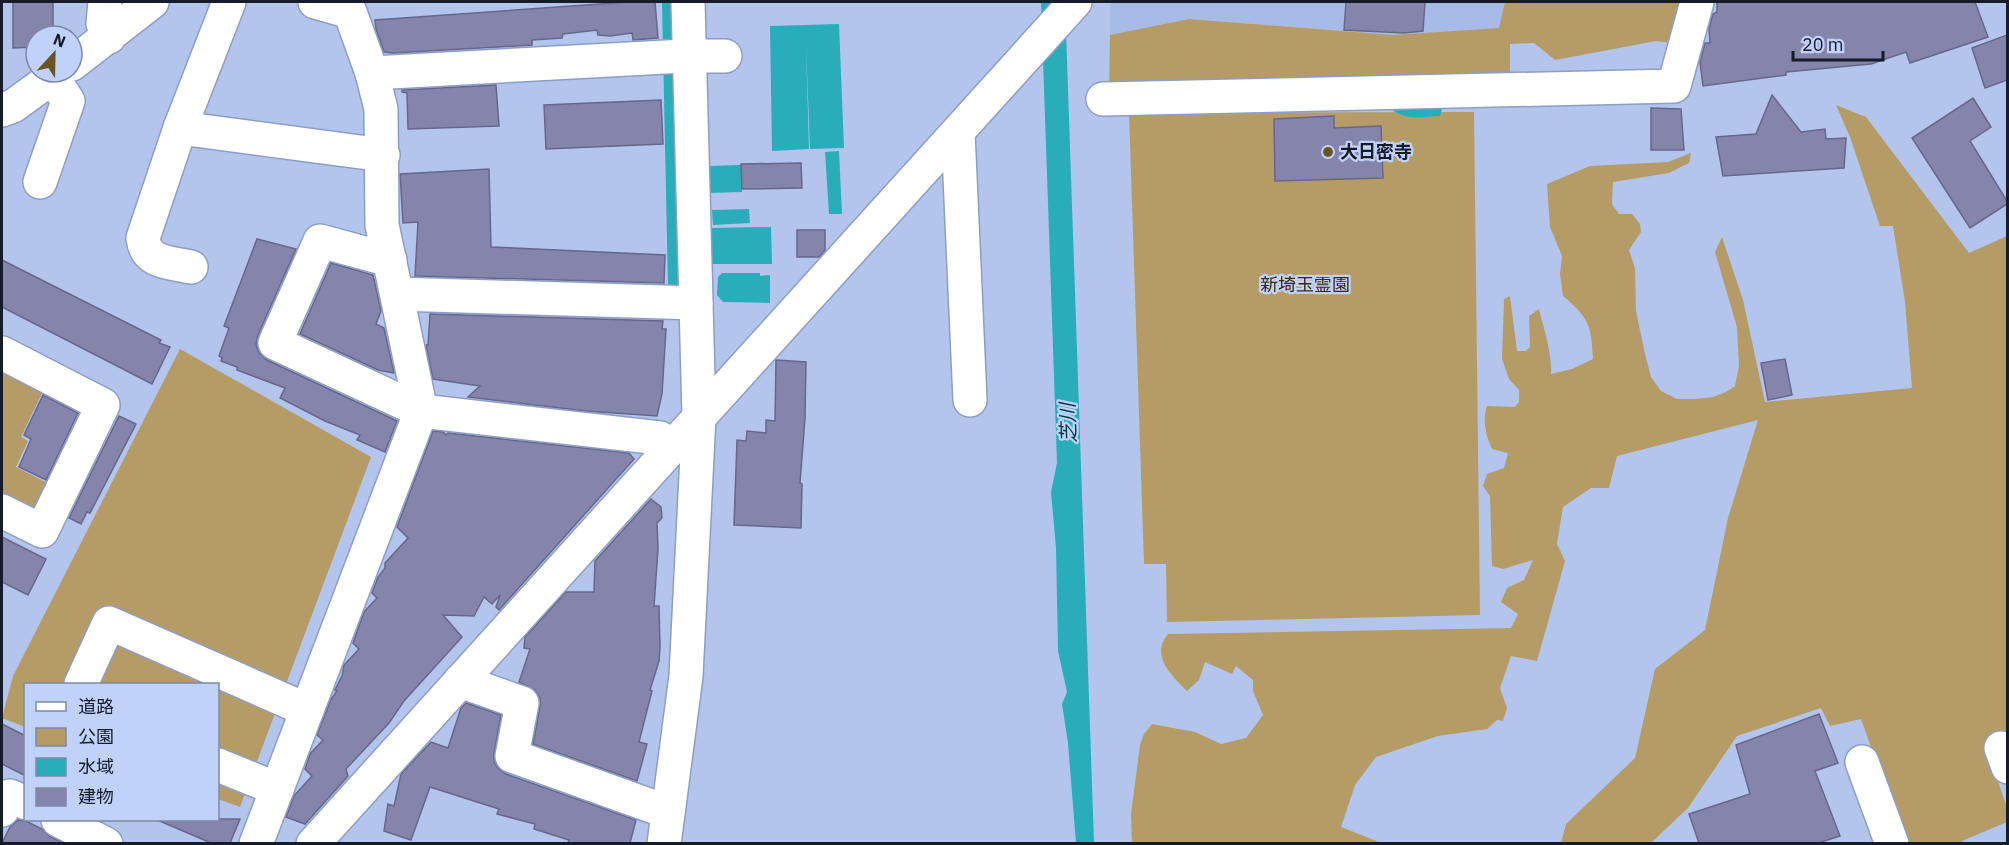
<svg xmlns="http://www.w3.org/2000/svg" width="2009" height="845" font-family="'IBM Plex Sans','Noto Sans JP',sans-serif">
<rect width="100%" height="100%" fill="#b3c5ec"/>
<path fill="#a7bbe9" d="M1110,2H1505L1500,28L1393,35L1189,19L1110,35Z"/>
<g fill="#b59c66">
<path d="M1505,2H1682L1672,43L1656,41L1555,60L1534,43L1510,44V84L1109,94L1110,35L1189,19L1393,35L1499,28Z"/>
<path d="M1836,105L1866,117L1969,253L2007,236L2008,742L1988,751L2007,808V822L1962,841L1963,843H1905L1861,719L1830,726L1821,708L1737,736L1688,808L1651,843H1561L1566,824L1635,758L1655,669L1705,630L1728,518L1758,420L1617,456L1609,488H1591L1563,507L1557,544L1565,561L1537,661L1511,656L1500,688L1507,708L1503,721L1497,720L1487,729L1438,736L1376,757L1355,785L1341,827L1379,842V843L1132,844L1131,814L1140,745L1144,734L1152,724L1195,732L1221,744L1246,738L1263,715L1253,691V680L1236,666L1232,674L1205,662L1199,680L1187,691C1171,675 1150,656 1168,634L1511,628L1518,614L1501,602L1507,588L1524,580L1533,560L1503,569L1492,566L1490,496L1483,486L1487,474L1504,468L1508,453L1492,449C1486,437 1482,419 1487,406L1515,407L1519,402V390L1509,379L1502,359L1504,299L1510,296L1517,351H1526L1530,347L1529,316L1539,309C1544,330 1552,352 1551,374L1572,369L1593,359C1591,325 1590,319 1563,296L1560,274L1562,256L1550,227L1547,184L1590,166L1668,162L1691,153L1689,163L1669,173L1613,182L1612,204L1619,214H1632L1640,224L1641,232L1629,250L1635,268L1636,311L1645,354L1651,377L1661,391L1677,399H1695L1713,397L1726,392L1735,386L1739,366L1737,327L1715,252L1722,237L1743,300L1765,402L1912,388L1905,302L1893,226H1880L1850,137Z"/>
<path d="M1474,112L1480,615L1167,622L1166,564H1144L1129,113Z"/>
<path d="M180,349L371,457L240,807L218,799V684H26L25,727L2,718L13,676Z"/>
<path d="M2,359L47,383L21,437L28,441L16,467L53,486L40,511L2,501Z"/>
</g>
<g fill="#2aadbb">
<path d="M662,2H680L685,286L668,287Z"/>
<path d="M1041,2H1065L1094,843H1076L1068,743L1062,704L1067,692L1058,651L1056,548L1051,492L1057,463Z"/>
<path d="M839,24L844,148L810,149L806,45L809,149L772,151L770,26Z"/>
<path d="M1386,102L1443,105L1440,116C1421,117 1397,122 1386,102Z"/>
<path d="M839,151L842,214H829L825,152Z"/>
<path d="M741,165L742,192L710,193V166Z"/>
<path d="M749,209L750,223L713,225L712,210Z"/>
<path d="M771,227L772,264H711L710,228Z"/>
<path d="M722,273H760V276L770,275V303L723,302L717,295L718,277Z"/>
</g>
<g fill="#8584ab" stroke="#67668c" stroke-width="1.5">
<path d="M13,2H53V36H36V47L13,48Z"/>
<path d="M628,2H655L658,38L633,40L632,33L610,36L598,35L597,30L563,34L562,38L532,40V45L393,53L384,52L376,29L375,20Z"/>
<path d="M1346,2H1425L1423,31L1404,33L1344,30Z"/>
<path d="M1717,2H1975L1988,37L1910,63L1906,52L1871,64L1786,72V75L1703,86L1700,62L1705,43H1710L1709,29L1713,14L1717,12Z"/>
<path d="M2007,35V80L1985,88L1972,48Z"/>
<path d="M496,85L499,126L408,129L407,93L402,92V90Z"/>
<path d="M1772,95L1801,132L1825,129L1826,139L1846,138L1844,168L1723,176L1716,137L1756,134Z"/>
<path d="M1973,98L1991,127L1970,141L2007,201V204L1970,228L1912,138Z"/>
<path d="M661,100L663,144L546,149L544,105Z"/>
<path d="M1651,108L1681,109L1684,150H1651Z"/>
<path d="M1334,116V128L1381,126L1383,178L1275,181L1274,119Z"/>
<path d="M801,163L802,188L742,189L741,164Z"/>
<path d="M489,169L491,247L665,255L664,283L415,276L418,222L403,223L400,174Z"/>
<path d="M797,230H825V250L819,257H797Z"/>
<path d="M257,239L296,249L258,335L256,344L259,353L267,360L397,421L385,452L357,440L360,435L325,421L280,398L285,388L237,370V367L221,361L222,358L219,356L229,328L224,326Z"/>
<path d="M2,260L161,340L159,343L170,347L152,384L2,307Z"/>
<path d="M331,263L373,275L381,311L376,324L384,328L394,373L378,370L300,334Z"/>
<path d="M430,314L663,321L662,329H666L662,394L657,416L585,411L468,397L480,386L433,379L426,345H428Z"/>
<path d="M1785,359L1792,395L1768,400L1761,363Z"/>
<path d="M776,360L806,362L805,418L800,483L802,484L801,528L734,525L737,440L746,441L747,431L766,433V420L775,421Z"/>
<path d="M43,395L78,413L46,480L19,467L31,439L24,435Z"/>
<path d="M119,416L136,424L90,513L87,512L81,524L69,518Z"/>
<path d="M433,431L443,432L446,435L448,433L629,453L634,459L499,610L496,607L500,595L492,604L484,597L474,616L443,615L462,637L404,701L389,723L346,769L348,776L305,824L286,817L294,796L312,776L305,769L310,754L323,740L317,735L331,699L337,691L335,690L342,676L344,665L359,649L353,643L364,612L377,598L372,593L378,577L385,568V563L408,538L397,527Z"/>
<path d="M651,499L661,507L662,518L657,523L658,549L654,606H659L660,646L659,661L650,690L652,691L639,742L647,744L637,781L533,744L540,706V698L535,690L519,682L530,649L524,648L525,637L566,592H594L595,561Z"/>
<path d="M2,537L46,559L28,595L2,582Z"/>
<path d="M466,703L501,715L494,753V762L499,769L506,774L636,820L630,843H568L569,840L534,829L535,824L497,814L499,809L430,787L411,840L384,831L388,804L394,806L401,774L431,742L448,748L461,708Z"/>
<path d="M1819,714L1838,763L1815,771L1840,836L1818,843H1699L1689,814L1750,794L1736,745Z"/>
<path d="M2,724L26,736V776L2,764Z"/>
<path d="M155,819H240L230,843H211Z"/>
<path d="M18,820L26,821L42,829L49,836L63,843H2L10,827Z"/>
</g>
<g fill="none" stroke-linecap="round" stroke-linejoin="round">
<defs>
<g id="minor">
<path d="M105,2L103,24L109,37"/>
<path d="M72,64L152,2"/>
<path d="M372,73L684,56H725"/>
<path d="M1103,99L1674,86L1697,2"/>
<path d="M2,110L13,106L60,72"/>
<path d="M180,128L383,155"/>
<path d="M958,132L970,400"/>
<path d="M40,182L68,101L53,78"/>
<path d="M390,260L320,241L275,343L421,411L660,438L672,447"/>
<path d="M191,267C169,262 146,264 143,238L180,128L229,2"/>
<path d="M397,294L696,303"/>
<path d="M2,353L103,405L42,531L2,511"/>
<path d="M460,681L522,703L512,756L668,812"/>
<path d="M81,684L109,623L307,710"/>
<path d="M2008,749L2001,748L2008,767"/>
<path d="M1862,762L1892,844"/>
<path d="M218,765L277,789"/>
<path d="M2,810L10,796L26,803"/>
<path d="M58,820L106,844"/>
<path d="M256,844L421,411L382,225L381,109L372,73L350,12L315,2"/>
<path d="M313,844L1075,2"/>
<path d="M664,844L686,676L699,416L688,2"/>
</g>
</defs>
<use href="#minor" stroke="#8d9ec4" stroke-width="36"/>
<use href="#minor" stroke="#fff" stroke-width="33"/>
</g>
<circle fill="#695423" stroke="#c0d2fa" stroke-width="2" cx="1328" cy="152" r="6"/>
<g text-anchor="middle" stroke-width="4.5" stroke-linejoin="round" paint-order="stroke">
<g font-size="18" font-weight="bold" fill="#151b29" stroke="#c0d2fa" text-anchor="start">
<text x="1340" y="158">大日密寺</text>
</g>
<g font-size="18" fill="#382904" stroke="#c0d2fa">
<text x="1305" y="291">新埼玉霊園</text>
</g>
<g font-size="20" font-style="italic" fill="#003a40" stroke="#c0d2fa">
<text transform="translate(1068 423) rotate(-92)" y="7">芝川</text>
</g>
</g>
<rect width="2009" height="845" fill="none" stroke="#151b29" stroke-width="6"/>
<rect x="24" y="683" width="195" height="138" fill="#c0d2fa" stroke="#7c89a6" stroke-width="1.5"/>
<rect x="36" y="702" width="30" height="9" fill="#ffffff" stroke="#7c89a6" stroke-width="1.5"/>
<text x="78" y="713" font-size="18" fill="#151b29">道路</text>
<rect x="36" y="728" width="30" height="18" fill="#b59c66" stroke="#7c89a6" stroke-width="1.5"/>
<text x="78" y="743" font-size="18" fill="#151b29">公園</text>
<rect x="36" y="758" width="30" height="18" fill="#2aadbb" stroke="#7c89a6" stroke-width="1.5"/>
<text x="78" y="773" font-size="18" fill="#151b29">水域</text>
<rect x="36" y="788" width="30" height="18" fill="#8584ab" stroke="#7c89a6" stroke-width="1.5"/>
<text x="78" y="803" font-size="18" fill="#151b29">建物</text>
<g transform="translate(54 54) rotate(22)"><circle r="28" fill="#c0d2fa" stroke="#7c89a6" stroke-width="1.5"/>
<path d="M0-4.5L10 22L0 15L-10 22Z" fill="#695423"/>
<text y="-9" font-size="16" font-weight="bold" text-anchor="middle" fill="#151b29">N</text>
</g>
<path d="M1793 51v9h90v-9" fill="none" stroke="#151b29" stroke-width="3"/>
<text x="1802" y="51" font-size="18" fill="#151b29" stroke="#c0d2fa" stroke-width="4.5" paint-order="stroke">20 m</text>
</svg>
